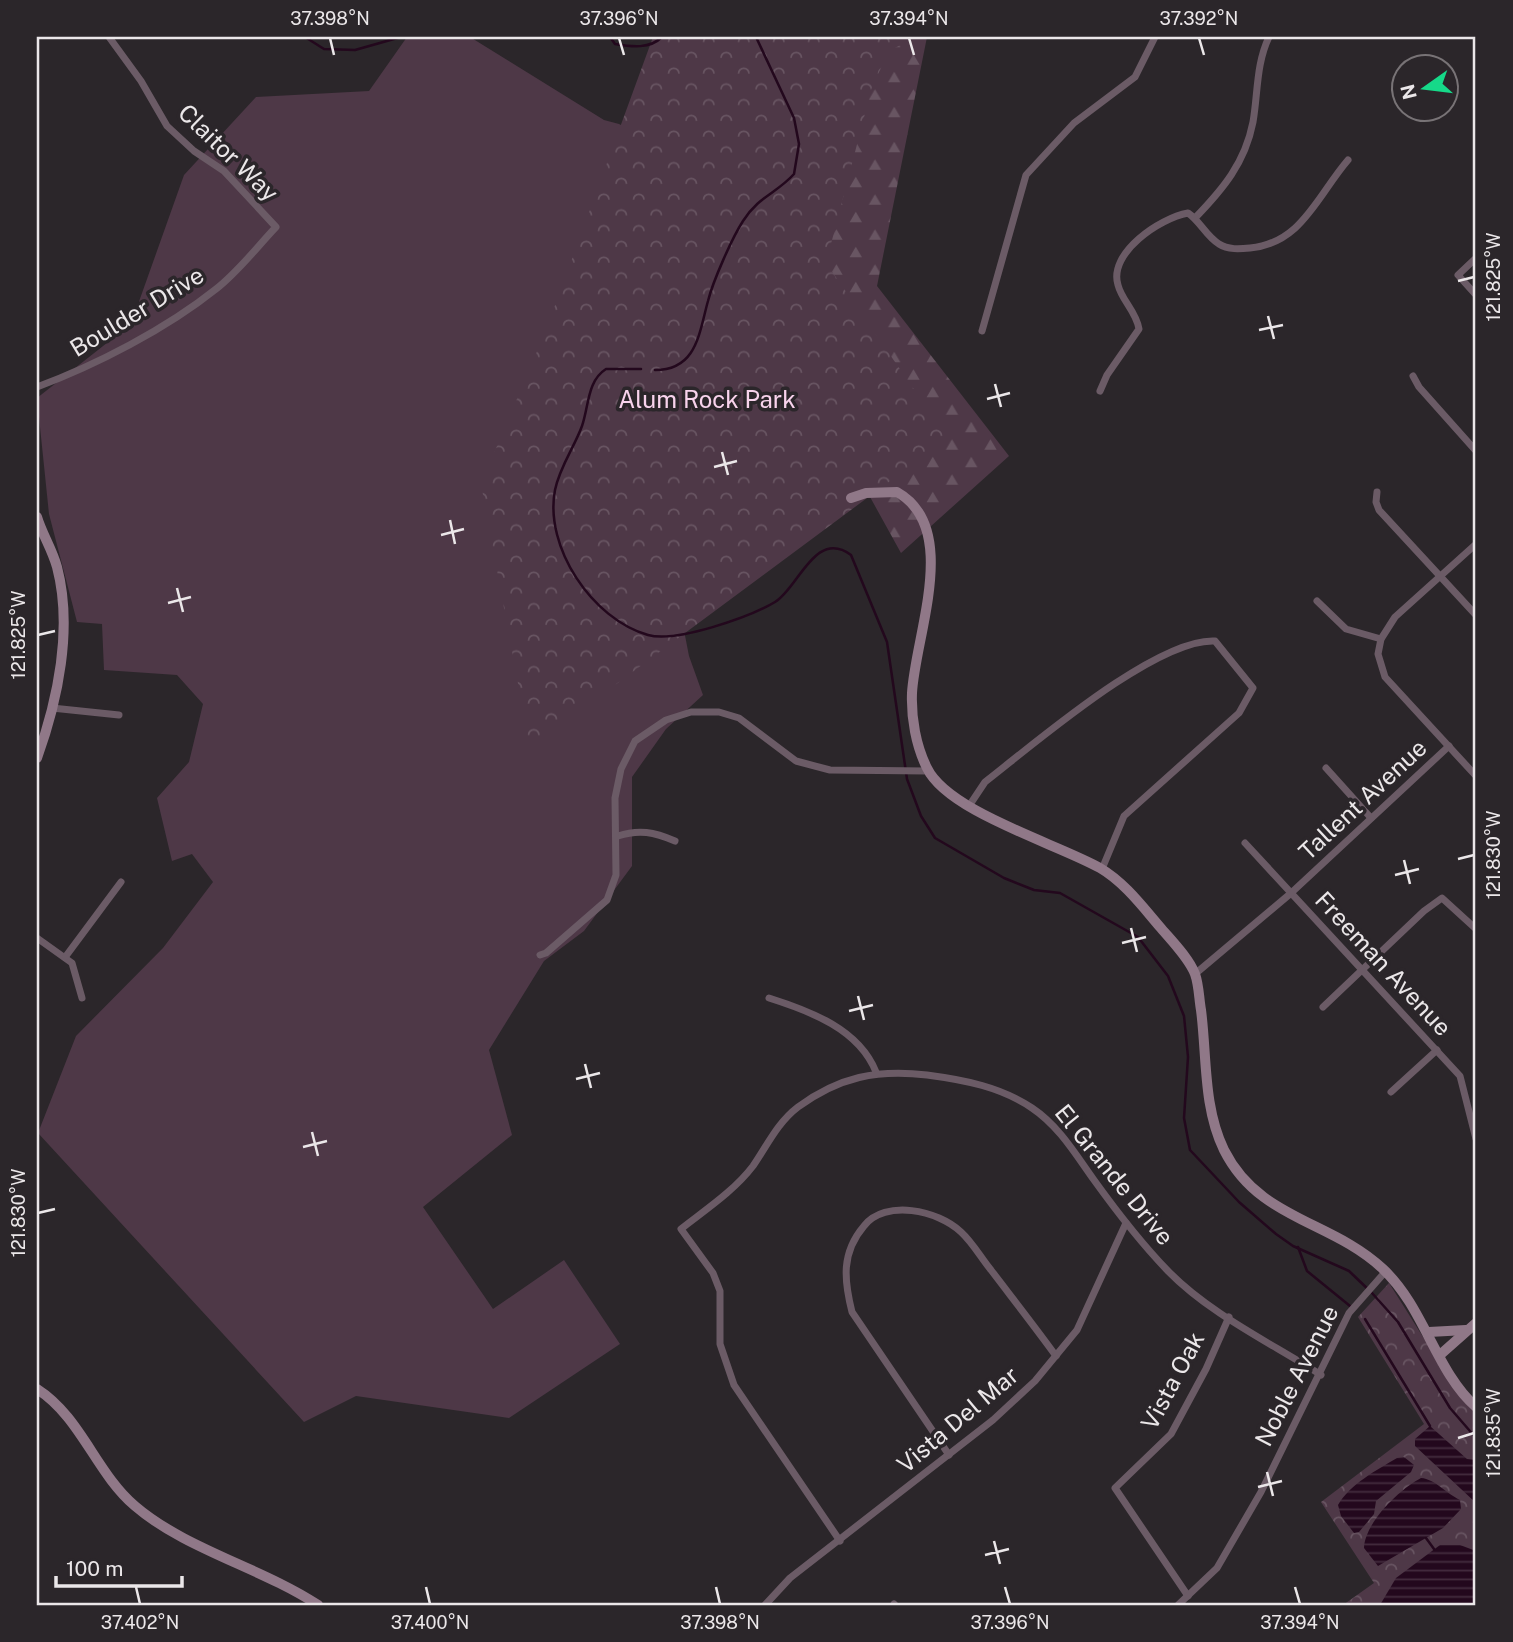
<svg xmlns="http://www.w3.org/2000/svg" width="1513" height="1642" font-family="'Public Sans',sans-serif">
<defs>
<pattern id="forest-firs" width="22" height="20" patternUnits="userSpaceOnUse" patternTransform="scale(1.75)"><rect width="22" height="20" fill="#4e3847"/><path d="M5 1l3.5 6h-7zM16 11l3.5 6h-7z" fill="#685562"/></pattern>
<pattern id="park-crowns" width="20" height="18" patternUnits="userSpaceOnUse" patternTransform="scale(1.75)"><rect width="20" height="18" fill="#4e3847"/><path d="M2 6a3 3 0 1 1 6 0M12 15a3 3 0 1 1 6 0" fill="none" stroke="#685562"/></pattern>
<pattern id="water-rules" width="6" height="5" patternUnits="userSpaceOnUse" patternTransform="scale(1.75)"><rect width="6" height="5" fill="#23081d"/><path d="M0 2.5h6" fill="none" stroke="#432c3e"/></pattern>
</defs>
<rect width="100%" height="100%" fill="#2b262a"/>
<path fill="#4e3847" d="M407,37H470L604,120L619,124L741,187L682,620L689,656L703,695L666,729L632,777V866L584,931L544,961L489,1050L512,1135L423,1207L493,1309L564,1260L620,1344L509,1418L356,1396L304,1422L38,1133L76,1036L163,948L213,882L192,854L172,861L157,798L189,762L203,704L177,675L104,670L102,624L77,622L49,514L37,398L131,324L184,175L256,97L369,91Z"/>
<path fill="url(#forest-firs)" d="M757,37H927L877,286L1009,456L901,553L775,325Z"/>
<g fill="url(#park-crowns)">
<path d="M653,37H916L889,51L872,87L826,263L948,438L530,748L481,484L546,330Z"/>
<path d="M1389,1283L1464,1402L1476,1414V1605H1343L1374,1583L1321,1502L1424,1424L1358,1317Z"/>
</g>
<g fill="url(#water-rules)">
<path d="M1430,1426L1467,1459L1476,1460V1503L1415,1446V1439Z"/>
<path d="M1404,1457L1414,1465L1411,1472L1376,1501L1374,1514L1359,1532L1354,1533L1341,1516L1338,1505C1350,1484 1377,1470 1397,1458Z"/>
<path d="M1421,1478C1435,1479 1447,1494 1460,1500L1461,1509L1443,1528L1378,1566L1364,1548C1365,1522 1400,1489 1421,1478Z"/>
<path d="M1440,1545H1460L1476,1551V1605H1380L1396,1578Z"/>
</g>
<g fill="none" stroke-linecap="round" stroke-linejoin="round">
<g stroke="#23081d" stroke-width="2.5">
<path d="M305,37L324,49L355,50L401,37"/>
<path d="M610,37L615,44C632,47 650,49 662,37"/>
<path d="M641,369H606C587,381 589,406 582,426C574,448 560,466 555,490C544,547 592,619 648,635C676,643 750,617 775,602C798,589 815,528 851,555L887,642L907,779L921,816L935,838L1004,878L1034,890L1060,893L1138,937L1168,976L1184,1016L1188,1057L1184,1118L1190,1150L1239,1202L1276,1234L1293,1246L1349,1271L1372,1293L1398,1322L1450,1408L1476,1438"/>
<path d="M655,370C697,370 699,333 708,301C713,281 732,238 743,221C759,196 777,193 794,174L799,144L794,118L756,37"/>
<path d="M1298,1247L1307,1271L1350,1306"/>
<path d="M1365,1319L1430,1426"/>
<path d="M1426,1538L1434,1549"/>
</g>
<g stroke="#6b5b66" stroke-width="7">
<path d="M1195,218C1223,189 1245,163 1253,122C1258,93 1256,64 1269,37"/>
<path d="M1476,258L1458,275L1476,295"/>
<path d="M982,331L1026,175L1074,123L1135,77L1155,37"/>
<path d="M1413,376L1419,387L1476,451"/>
<path d="M37,387C96,365 166,329 216,289C238,272 257,247 276,227L224,171L194,151L167,126L141,81L109,37"/>
<path d="M1100,391L1107,375L1139,329C1136,311 1122,301 1118,285C1108,253 1160,218 1188,213C1200,221 1206,236 1219,244C1228,250 1240,249 1250,248C1302,243 1317,196 1348,160"/>
<path d="M1377,492L1376,502L1379,510L1476,615"/>
<path d="M1476,544L1395,617L1381,639L1378,654L1385,677L1476,776"/>
<path d="M1317,601L1346,629L1381,639"/>
<path d="M52,708L119,715"/>
<path d="M1326,768L1371,818"/>
<path d="M969,806L985,782C1033,745 1156,638 1215,641L1253,688L1239,713L1124,816L1102,869"/>
<path d="M618,836C639,829 654,832 675,841"/>
<path d="M1245,843L1460,1076L1476,1139"/>
<path d="M37,938L72,963L82,998"/>
<path d="M540,955L546,953L607,900L616,875L615,798L621,769L635,741L666,720L691,712H719L739,718L796,761L830,770L927,771"/>
<path d="M66,956L121,882"/>
<path d="M1195,974L1290,894L1449,746"/>
<path d="M769,998C810,1011 859,1029 876,1072"/>
<path d="M1323,1007L1424,911L1442,898L1476,929"/>
<path d="M1391,1092L1437,1050"/>
<path d="M949,1455L852,1312C844,1280 841,1253 864,1226C885,1199 938,1210 961,1232C973,1243 981,1258 991,1270C1013,1299 1035,1327 1056,1356"/>
<path d="M840,1541L734,1385L720,1344V1291L713,1273L681,1229C705,1210 734,1191 753,1166C767,1146 777,1123 798,1107C839,1077 877,1069 927,1075C965,1080 1001,1087 1032,1108C1059,1126 1076,1155 1094,1180C1117,1212 1141,1243 1168,1271C1210,1314 1271,1343 1321,1375"/>
<path d="M1188,1596L1115,1488L1171,1434L1206,1369L1229,1317"/>
<path d="M894,1604L895,1605"/>
<path d="M765,1605L790,1578L993,1420L1035,1381L1077,1330L1126,1223"/>
<path d="M1178,1605L1217,1568L1261,1492L1349,1313L1386,1271"/>
</g>
<g stroke="#907888" stroke-width="10">
<path d="M851,498L866,493L897,492C961,528 915,636 912,693C911,718 916,746 927,768C948,812 1058,844 1100,868C1124,882 1142,906 1160,927C1171,940 1189,958 1195,974C1199,985 1199,999 1201,1010C1207,1056 1203,1107 1224,1150C1259,1220 1331,1220 1383,1269C1424,1307 1436,1372 1476,1407"/>
<path d="M37,517C42,534 52,549 57,567C73,628 58,700 37,758"/>
<path d="M1429,1332L1466,1330"/>
<path d="M1441,1354L1476,1323"/>
<path d="M37,1389C81,1417 96,1473 135,1506C185,1549 262,1568 318,1605"/>
</g>
</g>
<path fill="none" stroke="#ebe7e9" stroke-width="2.5" d="M330,38L334,55M619,38L624,55M909,38L914,55M1199,38L1204,55M1458,281L1474,277M1268,316L1274,339M1259,330L1283,325M995,384L1001,407M987,399L1010,393M722,452L728,475M714,467L737,461M450,520L455,544M441,535L464,529M177,588L183,612M168,603L191,597M38,635L55,631M1458,859L1474,855M1404,860L1410,884M1395,875L1419,869M1131,928L1137,952M1122,943L1146,937M858,996L864,1020M849,1011L873,1005M585,1064L591,1088M576,1079L600,1073M312,1132L318,1156M303,1147L327,1141M38,1213L55,1209M1458,1438L1474,1433M1267,1472L1273,1496M1258,1487L1282,1481M994,1541L1000,1564M985,1555L1009,1549M136,1587L140,1604M426,1587L430,1604M716,1587L720,1604M1005,1587L1010,1604M1295,1587L1300,1604"/>
<g text-anchor="middle" stroke-width="7" stroke-linejoin="round" paint-order="stroke">
<g font-size="24" fill="#ebe7e9" stroke="#2b262a">
<text transform="translate(228 153) rotate(44)" y="8">Claitor Way</text>
<text transform="translate(137 312) rotate(-31)" y="8">Boulder Drive</text>
<text transform="translate(1363 800) rotate(-43)" y="8">Tallent Avenue</text>
<text transform="translate(1383 964) rotate(47)" y="8">Freeman Avenue</text>
<text transform="translate(1114 1175) rotate(51)" y="8">El Grande Drive</text>
<text transform="translate(1297 1376) rotate(-63)" y="8">Noble Avenue</text>
<text transform="translate(1173 1381) rotate(-62)" y="8">Vista Oak</text>
<text transform="translate(958 1420) rotate(-40)" y="8">Vista Del Mar</text>
</g>
<g font-size="24" fill="#f8d3ec" stroke="#2b262a">
<text x="707" y="408">Alum Rock Park</text>
</g>
</g>
<rect width="1513" height="1642" fill="none" stroke="#2b262a" stroke-width="77"/>
<g transform="translate(1425 88) rotate(256)"><circle r="33" fill="#2b262a" stroke="#787376" stroke-width="2"/>
<path d="M0-5L12 26L0 18L-12 26Z" fill="#16d989"/>
<text y="-10" font-size="19" font-weight="bold" text-anchor="middle" fill="#ebe7e9">N</text>
</g>
<path d="M56 1576v10h126v-10" fill="none" stroke="#ebe7e9" stroke-width="3.5"/>
<text x="66" y="1576" font-size="21" fill="#ebe7e9" stroke="#2b262a" stroke-width="5" paint-order="stroke">100 m</text>
<rect x="38" y="38" width="1436" height="1566" fill="none" stroke="#ebe7e9" stroke-width="2.5"/>
<g font-size="18" text-anchor="middle" fill="#ebe7e9">
<text x="330" y="25">37.398°N</text>
<text x="619" y="25">37.396°N</text>
<text x="909" y="25">37.394°N</text>
<text x="1199" y="25">37.392°N</text>
<text transform="translate(1494 277) rotate(-90)" y="6">121.825°W</text>
<text transform="translate(19 635) rotate(-90)" y="6">121.825°W</text>
<text transform="translate(1494 855) rotate(-90)" y="6">121.830°W</text>
<text transform="translate(19 1213) rotate(-90)" y="6">121.830°W</text>
<text transform="translate(1494 1433) rotate(-90)" y="6">121.835°W</text>
<text x="140" y="1629">37.402°N</text>
<text x="430" y="1629">37.400°N</text>
<text x="720" y="1629">37.398°N</text>
<text x="1010" y="1629">37.396°N</text>
<text x="1300" y="1629">37.394°N</text>
</g>
</svg>
